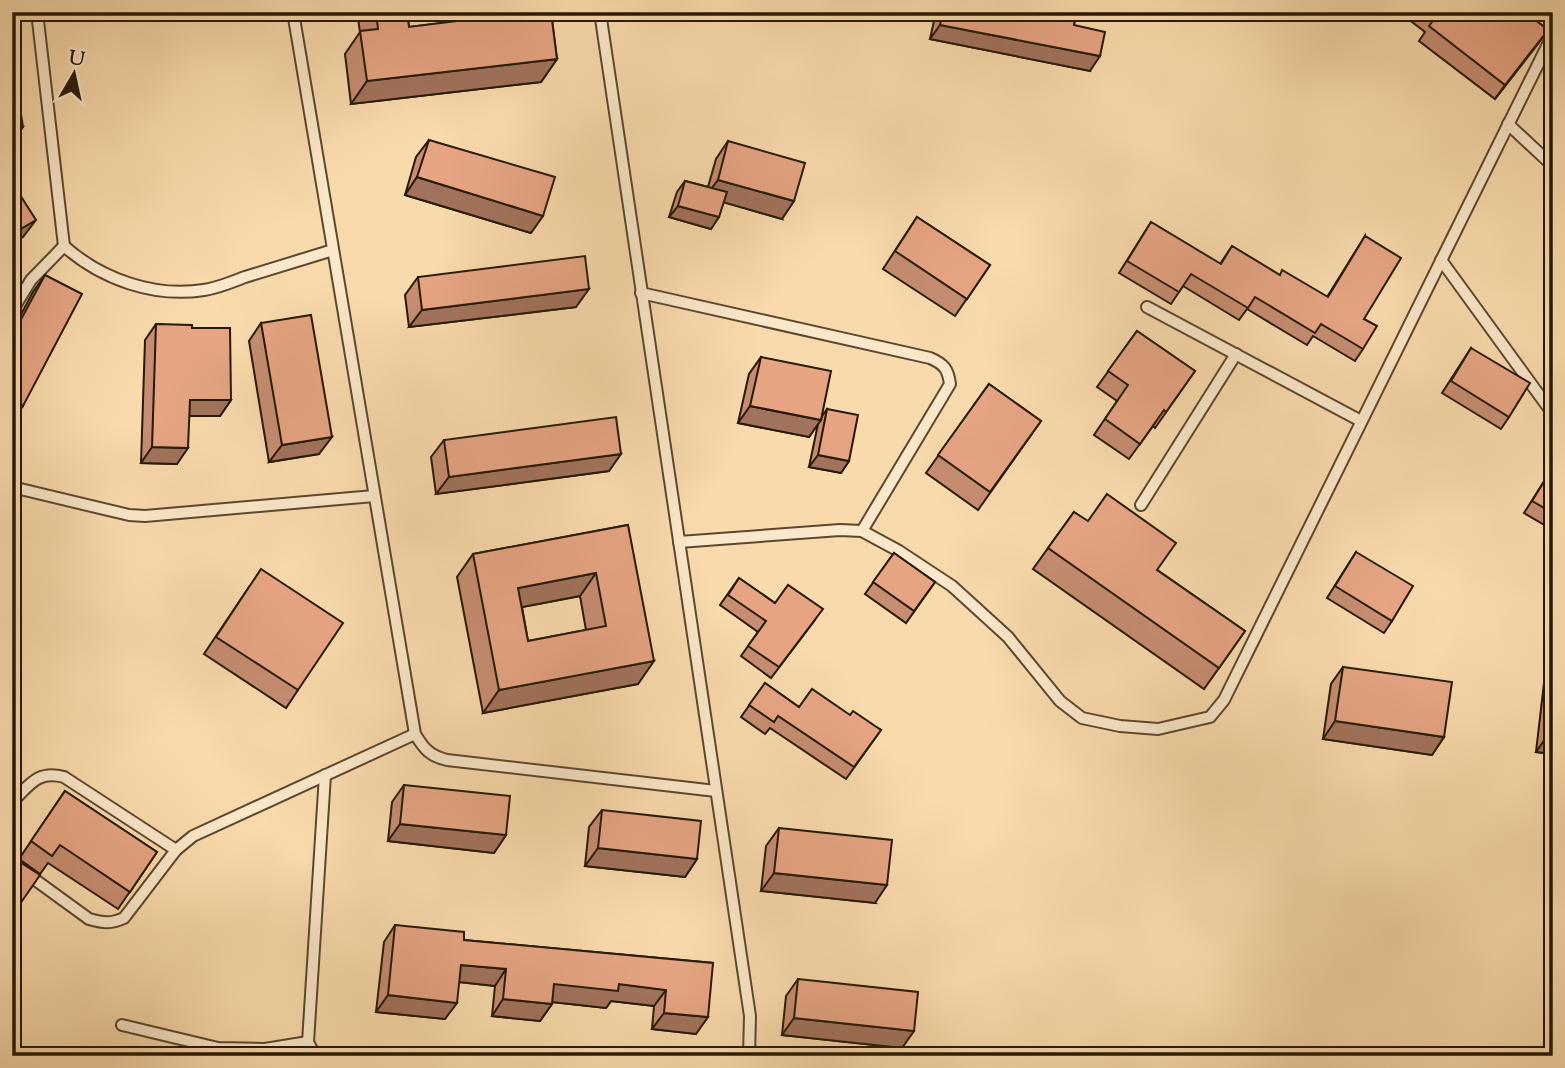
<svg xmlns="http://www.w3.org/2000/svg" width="1565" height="1068" font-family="'Sorts Mill Goudy',serif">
<rect width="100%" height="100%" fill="#f9daac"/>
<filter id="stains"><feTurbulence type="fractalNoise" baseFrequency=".00286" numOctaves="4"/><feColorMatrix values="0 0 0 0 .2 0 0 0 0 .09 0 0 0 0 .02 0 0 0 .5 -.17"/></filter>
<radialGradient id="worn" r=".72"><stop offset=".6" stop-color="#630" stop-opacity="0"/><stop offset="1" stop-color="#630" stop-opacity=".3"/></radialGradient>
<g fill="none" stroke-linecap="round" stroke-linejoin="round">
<defs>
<g id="lane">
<path d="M37,12L64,246C101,279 154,298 204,290C218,288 232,282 245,277C275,268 304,259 333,250"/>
<path d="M293,12L415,734C424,749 430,756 447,760L716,791"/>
<path d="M600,12L750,1016L749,1056"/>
<path d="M1508,124L1553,166"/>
<path d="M1441,260L1553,414"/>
<path d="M641,293L930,358C944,364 948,369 950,384L862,531"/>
<path d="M1147,307L1361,421"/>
<path d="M12,311L31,280L64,246"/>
<path d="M12,487L129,515L145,516L374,496"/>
<path d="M1141,505L1236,354"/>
<path d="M679,542L840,530L862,531L899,551L952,586L1008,637L1060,701L1082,718L1120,726L1158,729L1210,717L1224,700L1553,34"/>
<path d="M12,802C30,785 37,770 64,777L176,850"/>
<path d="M12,863L89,919C103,923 111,924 124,918L176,850L193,836L415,734"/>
<path d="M122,1025L218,1048L265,1049L308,1042"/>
<path d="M321,1056L312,1050L308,1042L325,775"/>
</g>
</defs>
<use href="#lane" stroke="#5b482f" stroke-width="14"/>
<use href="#lane" stroke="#fbe7c9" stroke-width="10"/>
</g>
<g fill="#c68d71" stroke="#261805" stroke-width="2" fill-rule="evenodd">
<path d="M357,12H407L409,27L497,16V12H551L557,59L541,82L351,104L345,54L360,32Z"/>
<path d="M936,12H1076L1074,25L1090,71L930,39Z"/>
<path d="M1399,12H1525L1548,30L1495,99L1419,41L1425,32Z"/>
<path d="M429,140L531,233L405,195L416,157Z"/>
<path d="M728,141L782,219L724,202L711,229L669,217L677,192L685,181L708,187L716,159Z"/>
<path d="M917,217L990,265L955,316L883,269Z"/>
<path d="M1151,222L1220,264L1232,246L1279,275L1327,297L1365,236L1364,319L1363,349L1355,361L1313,336L1307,345L1247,309L1239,320L1183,286L1171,304L1119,273Z"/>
<path d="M45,275L23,406L12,421V331L33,292Z"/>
<path d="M418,277L576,307L409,327L405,295Z"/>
<path d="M261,323L319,454L269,462L249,341Z"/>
<path d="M156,324L192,328L231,400L220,416H189L177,464L141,463L145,340Z"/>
<path d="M1137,331L1195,371L1155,428L1153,426L1129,459L1094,435L1117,401L1097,387Z"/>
<path d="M1471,348L1509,417L1501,429L1442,393Z"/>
<path d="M761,357L822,416L827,409L849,461L841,473L809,467L818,424L809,437L738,423L749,374Z"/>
<path d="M989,384L1041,421L978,510L926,473Z"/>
<path d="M444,440L609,471L436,494L431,457Z"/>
<path d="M1550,472L1553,474V530L1524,513Z"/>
<path d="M1074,512L1245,631L1204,689L1033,569Z"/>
<path d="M628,525L638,684L483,713L457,577L473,554ZM580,596L586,630L528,641L522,607Z"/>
<path d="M1356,552L1392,621L1384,633L1327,598Z"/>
<path d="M894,553L935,582L906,623L865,594Z"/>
<path d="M739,578L775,603L815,620L771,678L741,656L758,632L720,605Z"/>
<path d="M249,587L298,690L286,708L204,654Z"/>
<path d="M1343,667L1444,737L1432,755L1323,739L1331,684Z"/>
<path d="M1553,671V754L1536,752L1544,683Z"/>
<path d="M765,683L799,707L850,715L881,730L846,779L770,728L765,734L741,717Z"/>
<path d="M404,785L506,835L494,853L388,841L392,802Z"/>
<path d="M65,791L157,852L118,909L48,863L40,874L19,859Z"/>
<path d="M602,810L697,859L685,877L585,866L589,827Z"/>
<path d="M779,828L875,903L761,891L766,846Z"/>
<path d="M12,857L20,904L12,915Z"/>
<path d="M395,925L464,940L713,963L696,1034L652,1029L654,1006L611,1001L606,1008L552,1002V1004L540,1021L492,1016L495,986L459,982L445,1019L376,1012L384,942Z"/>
<path d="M798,979L902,1048L782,1035L786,996Z"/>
</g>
<g fill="#a1735c" stroke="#261805" stroke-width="2">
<path d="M940,25L1100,56L1090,71L930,39Z"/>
<path d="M1548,30L1538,44L1495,99L1505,85Z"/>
<path d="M557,59L541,82L351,104L367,81Z"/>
<path d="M23,127L12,143V129Z"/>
<path d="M417,177L543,216L531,233L405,195Z"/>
<path d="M718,180L794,201L782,219L705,197Z"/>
<path d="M678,206L719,217L711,229L669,217Z"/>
<path d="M36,220L23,237L12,244V234Z"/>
<path d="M589,289L576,307L409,327L422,310Z"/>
<path d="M190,400H231L220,416H179Z"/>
<path d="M750,406L821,420L809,437L738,423Z"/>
<path d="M332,437L319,454L269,462L282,445Z"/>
<path d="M152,447L188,448L177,464L141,463Z"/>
<path d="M621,454L609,471L436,494L449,477Z"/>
<path d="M818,455L849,461L841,473L809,467Z"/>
<path d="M596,573L580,596L502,611L518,588Z"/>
<path d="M654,661L638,684L483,713L499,690Z"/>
<path d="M1335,721L1444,737L1432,755L1323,739Z"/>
<path d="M1552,729L1553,754L1536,752Z"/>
<path d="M400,824L506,835L494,853L388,841Z"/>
<path d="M598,848L697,859L685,877L585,866Z"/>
<path d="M774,873L887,885L875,903L761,891Z"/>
<path d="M461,965L506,969L495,986L449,981Z"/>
<path d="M554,984H619L666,990L654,1006L611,1001L606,1008L542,1001Z"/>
<path d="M388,995L457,1003L445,1019L376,1012Z"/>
<path d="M503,999L552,1004L540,1021L492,1016Z"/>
<path d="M664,1013L708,1017L696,1034L652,1029Z"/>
<path d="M794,1018L914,1031L902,1048L782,1035Z"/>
</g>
<g fill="#e6a483" stroke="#261805" stroke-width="2" fill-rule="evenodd">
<path d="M376,12H407L409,27L515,14V12H551L557,59L367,81L360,31L378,29Z"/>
<path d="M943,12H1076L1074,25L1105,32L1100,56L940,25Z"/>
<path d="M1427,12H1525L1548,30L1505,85L1429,26L1435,18Z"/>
<path d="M16,82L23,127L12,129V83Z"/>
<path d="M429,140L555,177L543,216L417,177Z"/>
<path d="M728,141L805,163L794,201L718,180Z"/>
<path d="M685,181L727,192L719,217L678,206Z"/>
<path d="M13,184L36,220L12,234V185Z"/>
<path d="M917,217L990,265L967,299L895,251Z"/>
<path d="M1151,222L1221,264L1232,246L1280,275L1282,270L1328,297L1365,236L1401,258L1364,319L1377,326L1363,349L1321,324L1315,333L1255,297L1248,308L1191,274L1179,292L1127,261Z"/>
<path d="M585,256L589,289L422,310L418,277Z"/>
<path d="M45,275L82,294L23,406L12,400V336Z"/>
<path d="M311,315L332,437L282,445L261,323Z"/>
<path d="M156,324L192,325V328H230L231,400H190L188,448L152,447Z"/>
<path d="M1137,331L1195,371L1166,412L1164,410L1140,444L1105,419L1128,385L1108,371Z"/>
<path d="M1471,348L1530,383L1509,417L1451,381Z"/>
<path d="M761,357L831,371L821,420L750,406Z"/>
<path d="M989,384L1041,421L990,492L938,455Z"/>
<path d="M827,409L858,415L849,461L818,455Z"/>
<path d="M616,417L621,454L449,477L444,440Z"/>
<path d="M1550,472L1553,474V513L1532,501Z"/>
<path d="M1107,494L1176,543L1157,570L1245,631L1219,668L1048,548L1074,512L1088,521Z"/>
<path d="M12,499L18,502L12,512Z"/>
<path d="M628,525L654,661L499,690L473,554ZM596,573L606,626L528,641L518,588Z"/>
<path d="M1356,552L1413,586L1392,621L1335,586Z"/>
<path d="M894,553L935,582L914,611L873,582Z"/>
<path d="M261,569L343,623L298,690L216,637Z"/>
<path d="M739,578L775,603L788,585L823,609L779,667L748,646L766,621L728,595Z"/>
<path d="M1343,667L1452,682L1444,737L1335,721Z"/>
<path d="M765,683L799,707L812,689L850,715L853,711L881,730L854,767L778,716L774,722L749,705Z"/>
<path d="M404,785L510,796L506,835L400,824Z"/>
<path d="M65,791L157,852L130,892L60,845L52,856L31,841Z"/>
<path d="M602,810L701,821L697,859L598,848Z"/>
<path d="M779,828L892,840L887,885L774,873Z"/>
<path d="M12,857L40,875L20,904L12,899Z"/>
<path d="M395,925L464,932V940L713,963L708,1017L664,1013L666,990L619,984L618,991L554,984L552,1004L503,999L506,969L461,965L457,1003L388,995Z"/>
<path d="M798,979L918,992L914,1031L794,1018Z"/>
</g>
<rect width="1565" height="1068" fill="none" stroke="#f9daac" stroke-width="42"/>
<rect x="14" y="14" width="1537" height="1040" fill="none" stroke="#261805" stroke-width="3.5"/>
<rect x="21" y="21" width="1523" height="1026" fill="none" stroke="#261805" stroke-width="2"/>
<g transform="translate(74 74) rotate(9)" stroke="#fbe7c9" stroke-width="5" paint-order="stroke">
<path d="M0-5L12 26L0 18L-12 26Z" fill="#261805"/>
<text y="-10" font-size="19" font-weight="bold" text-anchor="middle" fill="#261805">U</text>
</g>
<rect width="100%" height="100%" filter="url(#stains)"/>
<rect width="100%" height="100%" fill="url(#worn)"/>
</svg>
